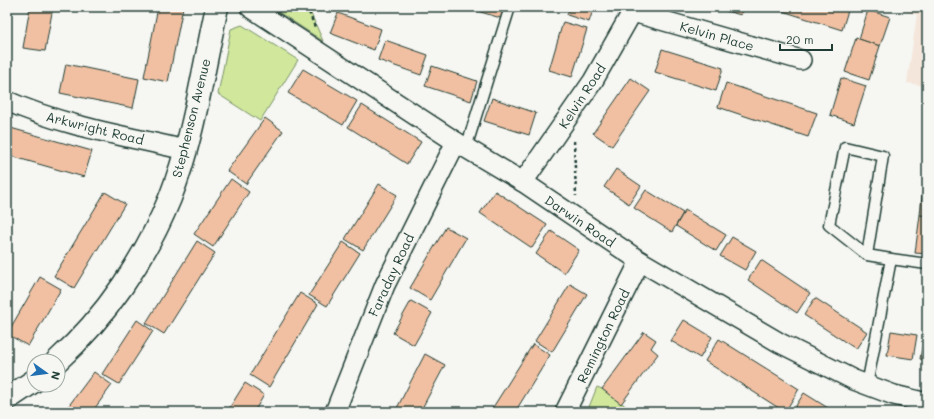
<svg xmlns="http://www.w3.org/2000/svg" width="934" height="419" font-family="Mali,sans-serif">
<rect width="100%" height="100%" fill="#f6f6f2"/>
<filter id="ink" filterUnits="userSpaceOnUse"><feTurbulence type="fractalNoise" baseFrequency=".025" numOctaves="2"/><feDisplacementMap in="SourceGraphic" scale="8" xChannelSelector="R" yChannelSelector="G"/><feConvolveMatrix kernelMatrix="1 2 1 2 8 2 1 2 1" color-interpolation-filters="sRGB"/></filter>
<g filter="url(#ink)">
<path fill="#f4e6da" d="M893,7H927V86L907,83L917,15Z"/>
<g fill="#d0e79c" stroke="#789268">
<path d="M271,7H308L323,41Z"/>
<path d="M242,25L298,60L260,121L218,94L231,29Z"/>
<path d="M597,387L602,389L634,412H587Z"/>
</g>
<g fill="#f1c0a2" stroke="#1f3d34">
<path d="M30,7H53L45,51L23,48Z"/>
<path d="M158,7H183L168,82L144,77Z"/>
<path d="M464,7H508L504,19Z"/>
<path d="M570,7H594L589,22L567,15Z"/>
<path d="M711,7H743L741,15Z"/>
<path d="M770,7H849L842,30Z"/>
<path d="M868,10L890,17L880,46L859,39Z"/>
<path d="M338,13L381,29L374,50L330,33Z"/>
<path d="M563,22L587,29L572,77L549,70Z"/>
<path d="M856,38L880,46L869,80L845,72Z"/>
<path d="M385,40L428,55L421,75L378,60Z"/>
<path d="M662,49L723,68L716,91L655,72Z"/>
<path d="M66,64L139,79L133,108L60,93Z"/>
<path d="M432,66L477,81L471,101L425,86Z"/>
<path d="M303,69L357,101L343,125L288,93Z"/>
<path d="M631,78L650,91L612,146L593,133Z"/>
<path d="M841,78L866,86L854,123L830,115Z"/>
<path d="M726,83L817,113L808,137L718,107Z"/>
<path d="M492,98L536,113L529,135L484,121Z"/>
<path d="M362,105L421,142L407,164L348,127Z"/>
<path d="M265,118L283,131L246,184L227,171Z"/>
<path d="M7,127L92,151L84,177L7,155Z"/>
<path d="M616,169L641,186L629,204L604,187Z"/>
<path d="M231,179L249,192L213,247L194,234Z"/>
<path d="M379,184L397,195L363,250L345,239Z"/>
<path d="M923,186H927V216L920,215Z"/>
<path d="M646,190L683,213L672,232L634,208Z"/>
<path d="M495,191L547,225L532,248L480,213Z"/>
<path d="M105,192L125,204L74,288L54,276Z"/>
<path d="M685,210L726,235L716,251L676,226Z"/>
<path d="M920,215L927,216V254L915,253Z"/>
<path d="M446,227L466,238L430,300L410,288Z"/>
<path d="M551,231L579,250L564,273L536,254Z"/>
<path d="M732,237L756,251L745,270L720,256Z"/>
<path d="M197,241L215,253L164,334L146,323Z"/>
<path d="M343,242L360,253L327,306L309,295Z"/>
<path d="M761,260L810,293L797,313L748,280Z"/>
<path d="M40,277L61,289L28,346L7,334Z"/>
<path d="M570,284L587,294L552,352L535,341Z"/>
<path d="M300,293L318,304L269,387L250,375Z"/>
<path d="M815,298L867,332L856,349L804,315Z"/>
<path d="M411,301L432,313L414,345L393,333Z"/>
<path d="M137,320L153,331L119,384L102,374Z"/>
<path d="M684,320L712,337L700,358L671,341Z"/>
<path d="M891,331L917,335L913,359L887,355Z"/>
<path d="M644,332L656,340L651,348L658,354L621,404L602,389Z"/>
<path d="M924,336H927V360L920,359Z"/>
<path d="M719,339L799,389L785,412L705,361Z"/>
<path d="M533,344L550,355L515,412H490Z"/>
<path d="M425,354L445,365L420,412H400L396,410Z"/>
<path d="M94,372L112,385L92,412H64Z"/>
<path d="M245,383L264,395L254,412H227Z"/>
<path d="M804,393L828,408L825,412H792Z"/>
</g>
<g fill="none" stroke-linecap="round" stroke-linejoin="round">
<defs>
<g id="service">
<path d="M466,148L510,7"/>
<path d="M867,255L829,225L845,147L883,156L867,255L891,259"/>
<path d="M867,385L891,259L927,264"/>
</g>
<g id="minor">
<path d="M250,7L456,142L523,182L640,261L780,343L854,380L894,395L927,403"/>
<path d="M633,12L801,60"/>
<path d="M7,101C63,126 126,136 185,150"/>
<path d="M523,182L593,81L635,7"/>
<path d="M335,412L385,285L456,142"/>
<path d="M565,412L640,261"/>
</g>
<g id="tertiary">
<path d="M57,361C106,317 145,259 170,198C194,137 203,70 217,7"/>
<path d="M7,399L34,381"/>
</g>
</defs>
<use href="#service" stroke="#1f3d34" stroke-width="13"/>
<use href="#minor" stroke="#1f3d34" stroke-width="22"/>
<use href="#tertiary" stroke="#1f3d34" stroke-width="25"/>
<g stroke="#1f3d34" stroke-width="2.5" stroke-dasharray="3 3" stroke-linecap="butt">
<path d="M307,7L315,27"/>
<path d="M574,141L576,196"/>
</g>
<use href="#service" stroke="#f6f6f2" stroke-width="10"/>
<use href="#minor" stroke="#f6f6f2" stroke-width="19"/>
<use href="#tertiary" stroke="#f6f6f2" stroke-width="22"/>
</g>
</g>
<g text-anchor="middle" stroke-width="3" stroke-linejoin="round" paint-order="stroke">
<g font-size="13" fill="#1f3d34" stroke="#f6f6f2">
<text transform="translate(717 36) rotate(16)" y="5">Kelvin Place</text>
<text transform="translate(582 96) rotate(-57)" y="5">Kelvin Road</text>
<text transform="translate(191 118) rotate(-76)" y="5">Stephenson Avenue</text>
<text transform="translate(95 128) rotate(14)" y="5">Arkwright Road</text>
<text transform="translate(580 221) rotate(34)" y="5">Darwin Road</text>
<text transform="translate(391 275) rotate(-65)" y="5">Faraday Road</text>
<text transform="translate(603 336) rotate(-64)" y="5">Remington Road</text>
</g>
</g>
<rect width="934" height="419" fill="none" stroke="#f6f6f2" stroke-width="24"/>
<rect x="12" y="12" width="910" height="395" fill="none" stroke="#1f3d34" stroke-width="1.5" filter="url(#ink)"/>
<g transform="translate(46 373) rotate(104)"><circle r="19" fill="#f6f6f2" stroke="#a0aca6"/>
<path d="M0-3L7 15L0 10L-7 15Z" fill="#1f6fb2"/>
<text y="-6" font-size="11" font-weight="bold" text-anchor="middle" fill="#1f3d34">N</text>
</g>
<path d="M780 44v6h52v-6" fill="none" stroke="#1f3d34" stroke-width="2"/>
<text x="786" y="44" font-size="12" fill="#1f3d34" stroke="#f6f6f2" stroke-width="3" paint-order="stroke">20 m</text>
</svg>
